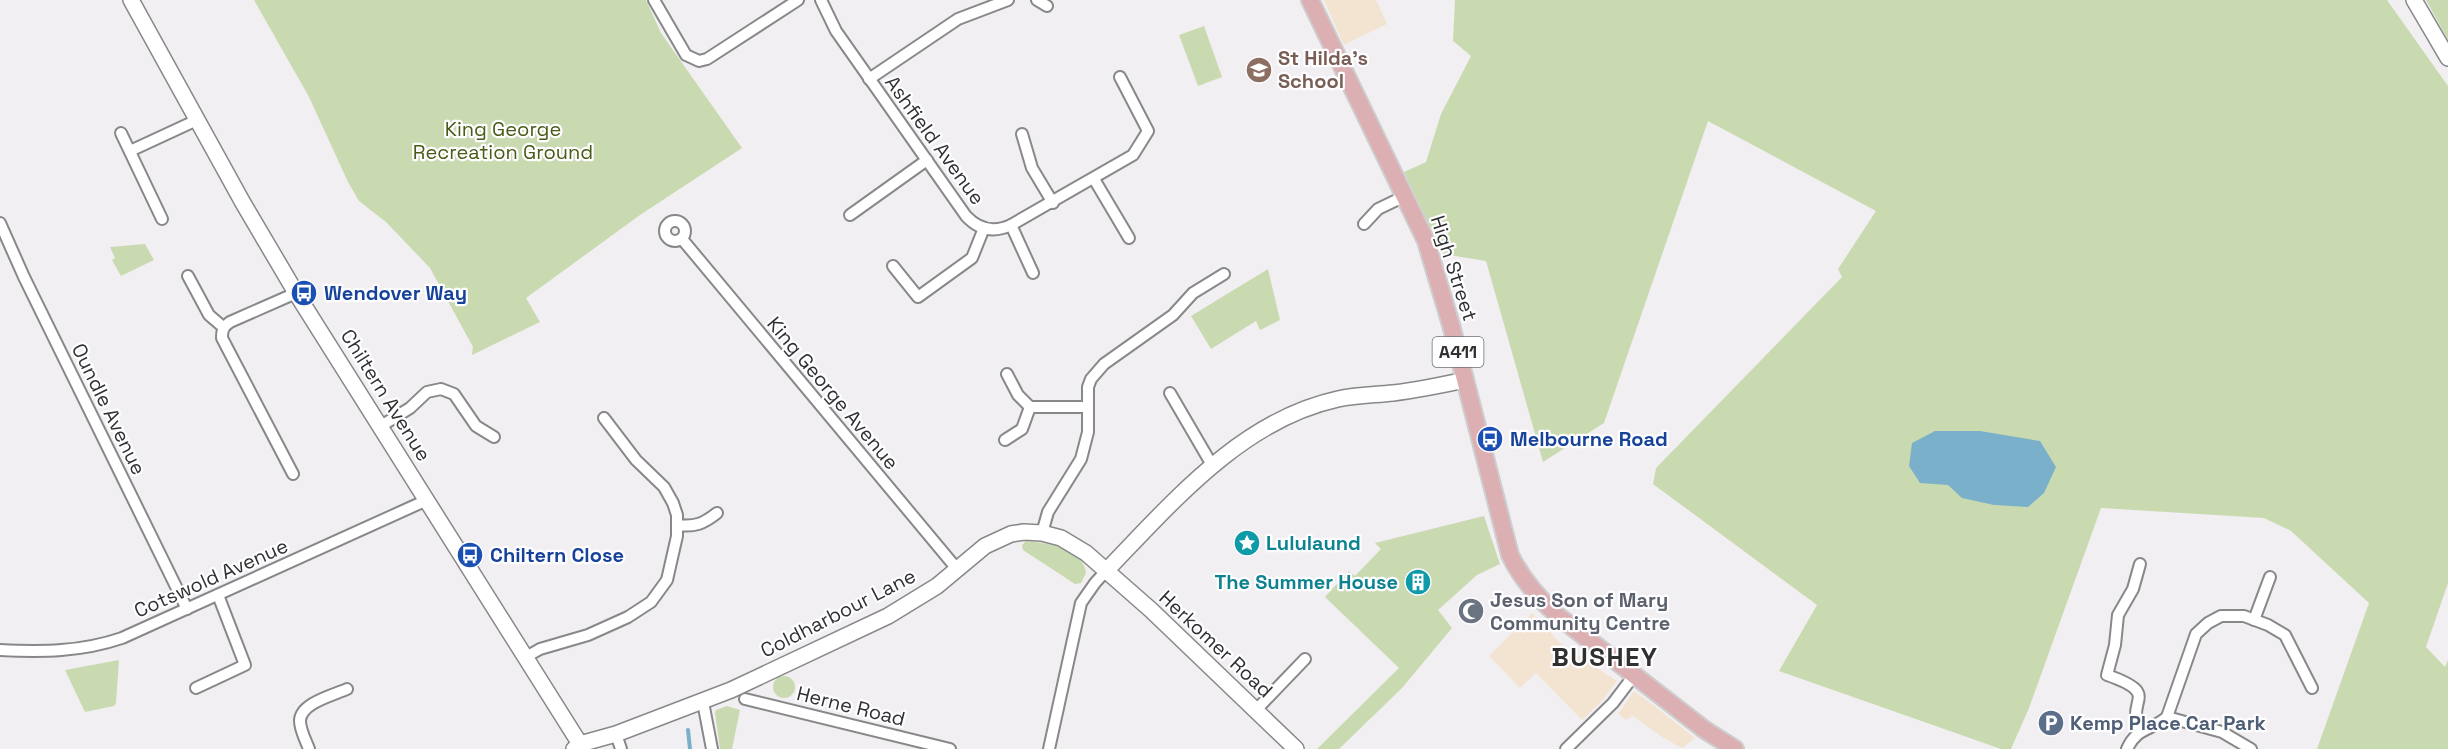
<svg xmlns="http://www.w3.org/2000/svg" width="2448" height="749" font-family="'Space Grotesk',sans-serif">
<rect width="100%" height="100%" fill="#f1eff2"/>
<g fill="#f3e4d1">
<path d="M1324,0H1376L1387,24L1344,45Z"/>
<path d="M1532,613L1560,643L1617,681L1602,701L1582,720L1536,673L1520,688L1489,656Z"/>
<path d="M1634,691L1653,705L1695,738L1682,748L1662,737L1633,716L1626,720L1618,714Z"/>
</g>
<g fill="#cadab0">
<path d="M254,0H646L661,33L742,148L640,215L526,298L540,322L472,355L473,347L430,268L386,222L359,201L348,182L309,97Z"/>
<path d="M1455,0H2387L2448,86V583L2426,647L2445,667L2448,660V749H2317L2369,603L2291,531L2264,518L2101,508L2029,708L2011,749H2001L1779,671L1817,605L1653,484L1656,468L1842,277L1838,269L1876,211L1708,121L1604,423L1543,462L1486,261L1443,254L1404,172L1426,162L1441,114L1471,56L1453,41Z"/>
<path d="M2426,0H2448V40Z"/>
<path d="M1204,26L1222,77L1198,86L1179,35Z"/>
<path d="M145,244L154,260L121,276L112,260L115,258L110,247Z"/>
<path d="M1268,269L1280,320L1260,330L1256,321L1211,349L1191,316Z"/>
<path d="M1484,516L1500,564L1477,575L1438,610L1452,628L1402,688L1339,749H1317L1399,668L1325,597L1349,571L1355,576L1381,549L1375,543Z"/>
<path d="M1026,541C1047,543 1083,548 1086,573L1081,583L1075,584L1023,550L1022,545Z"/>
<path d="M119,660L116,703L114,706L85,712L65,670Z"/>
<circle cx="784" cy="687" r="11"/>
<path d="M727,706L740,710L732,749H720L715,713L716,710Z"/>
</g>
<path fill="#7ab0ca" d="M1935,431H1980L2040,441L2056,467L2044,493L2028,507L1994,505L1962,498L1948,485L1920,483L1909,466L1912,443Z"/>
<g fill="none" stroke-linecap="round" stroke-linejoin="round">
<path stroke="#7ab0ca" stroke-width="4" d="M688,730L690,749"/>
<defs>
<g id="street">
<path d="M654,0L686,55L699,61L707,59L798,0"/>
<path d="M821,0L836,31L966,216C979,230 994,233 1011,225L1133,155L1148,131L1120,77"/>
<path d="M1037,0L1047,6"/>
<path d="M869,79L958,19L1008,0"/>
<path d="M121,133L162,219"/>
<path d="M1022,134L1032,168L1053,203"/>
<path d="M130,151L197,120"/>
<path d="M1094,179L1129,238"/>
<path d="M850,215L927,160"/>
<circle cx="675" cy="231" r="10"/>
<path d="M0,223L24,277L187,609"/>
<path d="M1364,224L1378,209L1405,196"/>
<path d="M1011,225L1033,273"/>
<path d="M682,239L957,569"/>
<path d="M893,266L918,297L972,258L984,228"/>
<path d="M188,276L209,315L223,327"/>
<path d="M1007,374L1018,395L1030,407H1088"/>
<path d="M1170,393L1212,465"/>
<path d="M381,426L410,408L427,392L441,389L454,394L476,426L494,437"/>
<path d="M1005,440L1022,429L1030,407"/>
<path d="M293,474L222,338C222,330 223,327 230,322L296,293"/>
<path d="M678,525C695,527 703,524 717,513"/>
<path d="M1042,533L1048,512L1081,459L1088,432V387L1091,379L1104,364L1173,315L1193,293L1224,274"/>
<path d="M2140,564L2133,589L2118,615L2115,645L2107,675C2164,695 2123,700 2141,730"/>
<path d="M2254,620L2270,577"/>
<path d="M0,650C42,652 81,652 122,638L427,500"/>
<path d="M526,657L540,649L588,635L628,617L651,602L667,580L677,536V515L673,503L664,487L636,460L604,418"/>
<path d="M196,688L245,665L218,595"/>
<path d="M745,699L950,749"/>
<path d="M703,702L712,749"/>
<path d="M1256,710L1305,659"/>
<path d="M2167,717L2222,732L2251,749"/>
<path d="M616,734L621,749"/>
<path d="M309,749C306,741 300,730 300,721C300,703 334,695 347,689"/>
<path d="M1049,749L1081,603L1095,583L1105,572"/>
<path d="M1566,749L1613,703L1635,674"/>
<path d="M2127,749C2137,727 2151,731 2167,717L2196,634L2208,623L2221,616H2244L2268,625L2285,635L2312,688"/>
</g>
<g id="secondary">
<path d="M131,0L243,203L296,293L580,744"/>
<path d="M2414,0L2448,58"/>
<path d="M1105,572C1171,504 1241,420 1338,399C1356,395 1375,395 1393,393C1417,390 1442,385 1465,380"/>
<path d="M574,749L580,744L616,734L731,690L888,616L937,586L985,546L1011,534L1024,532L1042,533L1061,538L1086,553L1151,610L1296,749"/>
</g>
<path id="primary" d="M1310,0L1426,241L1451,325L1510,555C1522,580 1538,598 1558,616L1705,730L1735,749"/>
</defs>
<use href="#street" stroke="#888789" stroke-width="14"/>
<use href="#secondary" stroke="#888789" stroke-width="18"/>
<use href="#primary" stroke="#cecdce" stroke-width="20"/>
<use href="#street" stroke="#fff" stroke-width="10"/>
<use href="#secondary" stroke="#fff" stroke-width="15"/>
<use href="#primary" stroke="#dcafb2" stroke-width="16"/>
</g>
<defs>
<symbol id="school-disc" viewBox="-11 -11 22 22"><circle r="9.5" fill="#8d6e63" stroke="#fefdff"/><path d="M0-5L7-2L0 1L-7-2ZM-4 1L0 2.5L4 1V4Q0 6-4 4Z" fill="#fff"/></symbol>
<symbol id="bus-disc" viewBox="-11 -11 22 22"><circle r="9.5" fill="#1a4fb4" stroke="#fefdff"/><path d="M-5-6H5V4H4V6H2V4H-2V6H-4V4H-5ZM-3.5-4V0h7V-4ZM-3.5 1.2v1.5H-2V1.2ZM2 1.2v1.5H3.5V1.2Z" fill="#fff"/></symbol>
<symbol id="sight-disc" viewBox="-11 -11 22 22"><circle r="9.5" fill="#0f9aa8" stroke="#fefdff"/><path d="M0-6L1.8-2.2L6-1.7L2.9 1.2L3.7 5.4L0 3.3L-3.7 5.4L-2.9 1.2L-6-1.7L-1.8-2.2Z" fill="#fff"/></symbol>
<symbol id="building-disc" viewBox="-11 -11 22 22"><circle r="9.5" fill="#0f9aa8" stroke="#fefdff"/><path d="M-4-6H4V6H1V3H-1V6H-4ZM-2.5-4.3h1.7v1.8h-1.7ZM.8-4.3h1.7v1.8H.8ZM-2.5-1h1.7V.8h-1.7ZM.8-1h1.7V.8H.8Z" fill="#fff"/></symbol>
<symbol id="mosque-disc" viewBox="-11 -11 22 22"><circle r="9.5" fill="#6b7280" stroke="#fefdff"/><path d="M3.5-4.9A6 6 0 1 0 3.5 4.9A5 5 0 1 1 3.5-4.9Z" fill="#fff"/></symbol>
<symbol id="parking-disc" viewBox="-11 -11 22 22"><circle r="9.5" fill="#5c6f8a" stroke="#fefdff"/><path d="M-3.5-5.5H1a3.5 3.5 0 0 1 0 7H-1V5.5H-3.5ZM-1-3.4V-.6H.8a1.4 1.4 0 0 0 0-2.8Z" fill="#fff"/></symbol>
</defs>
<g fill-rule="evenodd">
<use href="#school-disc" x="1244" y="55" width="30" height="30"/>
<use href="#bus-disc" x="289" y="278" width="30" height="30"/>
<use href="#bus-disc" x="1475" y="424" width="30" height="30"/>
<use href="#sight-disc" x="1232" y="528" width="30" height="30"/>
<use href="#bus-disc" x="455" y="540" width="30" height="30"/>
<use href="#building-disc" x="1403" y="567" width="30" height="30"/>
<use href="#mosque-disc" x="1456" y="596" width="30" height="30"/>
<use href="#parking-disc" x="2036" y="708" width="30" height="30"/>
</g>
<g text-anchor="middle" stroke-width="4.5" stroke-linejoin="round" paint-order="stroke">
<rect fill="#fefdff" stroke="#6e6e6f" stroke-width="1.5" x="1432.5" y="337" width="51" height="30" rx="4.5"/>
<g font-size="18" font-weight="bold" fill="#313031">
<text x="1458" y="358">A411</text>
</g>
<g font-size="20" font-weight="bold" fill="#785e54" stroke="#fefdff" text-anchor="start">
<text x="1278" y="65">St Hilda's<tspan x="1278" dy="23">School</tspan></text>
</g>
<g font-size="20" fill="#485c15" stroke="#fefdff">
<text x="503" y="136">King George<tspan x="503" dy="23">Recreation Ground</tspan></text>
</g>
<g font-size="20" fill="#313031" stroke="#fefdff">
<text transform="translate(935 140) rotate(54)" y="7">Ashfield Avenue</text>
<text transform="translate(1454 268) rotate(72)" y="7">High Street</text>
<text transform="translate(833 393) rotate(50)" y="7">King George Avenue</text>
<text transform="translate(386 395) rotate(58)" y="7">Chiltern Avenue</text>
<text transform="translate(109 409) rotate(64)" y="7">Oundle Avenue</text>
<text transform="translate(211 578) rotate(-24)" y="7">Cotswold Avenue</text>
<text transform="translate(838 613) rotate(-27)" y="7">Coldharbour Lane</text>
<text transform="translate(1216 644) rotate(43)" y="7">Herkomer Road</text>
<text transform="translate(851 706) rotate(14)" y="7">Herne Road</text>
</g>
<g font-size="20" font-weight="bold" fill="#164399" stroke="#fefdff" text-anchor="start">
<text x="324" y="300">Wendover Way</text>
<text x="1510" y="446">Melbourne Road</text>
<text x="490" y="562">Chiltern Close</text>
</g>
<g font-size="20" font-weight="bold" fill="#0d838f" stroke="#fefdff" text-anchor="start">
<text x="1266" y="550">Lululaund</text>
<text x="1398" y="589" text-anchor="end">The Summer House</text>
</g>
<g font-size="20" font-weight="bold" fill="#5b616d" stroke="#fefdff" text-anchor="start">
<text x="1490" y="607">Jesus Son of Mary<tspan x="1490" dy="23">Community Centre</tspan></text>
</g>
<g font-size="20" font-weight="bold" fill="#4e5e75" stroke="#fefdff" text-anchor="start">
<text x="2070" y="730">Kemp Place Car Park</text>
</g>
<g font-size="26" font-weight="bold" letter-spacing="1.5" fill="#313031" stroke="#fefdff">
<text x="1605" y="666">BUSHEY</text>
</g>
</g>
</svg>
